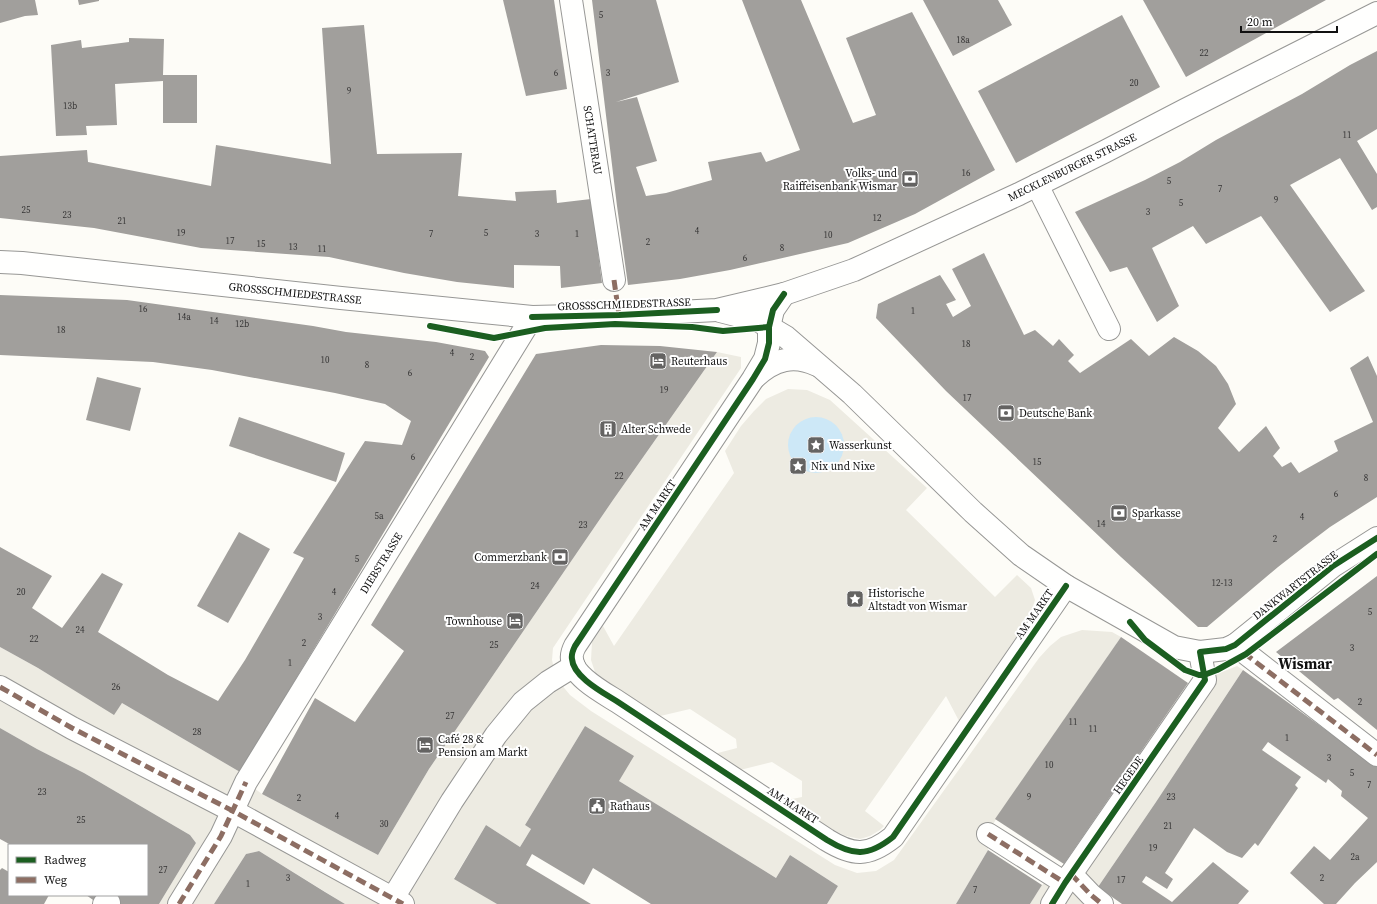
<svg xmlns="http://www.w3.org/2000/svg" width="1377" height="904" font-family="'Source Serif 4',serif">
<rect width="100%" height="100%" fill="#fdfcf7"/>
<g fill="#edebe2">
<path d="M717,352L741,357V368L553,648L552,660L556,678L570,695L591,711L835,865L857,873L876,871L894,860L1039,658L1050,646L1061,637L1082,630L1112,632L1121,637L996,819L988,834V850L956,904H827L838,886L790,855L776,878L619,781L585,726L525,825L531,829L520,847L486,825L454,878L497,904H345L259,851L246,854L214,904H159L196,843L190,835L84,773L37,749L0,728V647L38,668L114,714L122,703L240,772L246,782L262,794L378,855L429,769L613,500Z"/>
<path d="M788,389L807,390L830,400L927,488L906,510L995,597L1017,575L1031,588L1035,600L1029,618L959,721L946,696L865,811L884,826L880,830L870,836L860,839L846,836L833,830L787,800L802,797V781L772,762L740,770L714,754L737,748L736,739L690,709L656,717L596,675L591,660L592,642L603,626L614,646L734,473L725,451L741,426L754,411L766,399Z"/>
<path d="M1237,666L1243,670L1156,802L1098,887L1084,904H1030L1042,885L1064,864L1188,683L1200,681Z"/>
</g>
<circle fill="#cde8f7" cx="816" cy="445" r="28"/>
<g fill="#a19f9c">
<path d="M0,0H35L38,15L25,16L0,23Z"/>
<path d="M78,0H99V1L79,5Z"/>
<path d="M503,0H554L567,89L526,96Z"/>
<path d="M592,0H656L679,82L616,102L637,97L657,161L636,167L646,196L666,193L712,180L708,162L761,152L766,162L800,150L742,0H801L853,123L876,115L846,38L912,12L995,170L915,214L848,243L730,270L680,279L628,285L617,206Z"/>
<path d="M923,0H998L1012,25L953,56Z"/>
<path d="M1143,0H1326L1186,77Z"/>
<path d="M1122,15L1160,87L1016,163L978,91Z"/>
<path d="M364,25L377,154L462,153L458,196L516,201L515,192L556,190L557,203L591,199L602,283L561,288L560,266L514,265V288L457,282L404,273L329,257L201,248L94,228L0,218V156L87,150L88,162L211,186L216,145L331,164L322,28Z"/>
<path d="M129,38L164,39L163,75H197V123H163V81L115,84L117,125L86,126L87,135L56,136L51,45L81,40L82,48L129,42Z"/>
<path d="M1377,51V129L1357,141L1377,174V207L1372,210L1340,158L1290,185L1365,291L1330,312L1261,216L1206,244L1193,226L1152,248L1179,306L1157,322L1127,267L1110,272L1075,212L1145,180L1180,162L1216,140L1302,94L1350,65Z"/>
<path d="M984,253L1024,335L1035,330L1053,346L1059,339L1074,355L1068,361L1080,373L1131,339L1149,356L1174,337L1198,351L1216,366L1228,384L1236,404L1218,428L1239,452L1266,426L1280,448L1273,456L1282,467L1291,462L1299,473L1338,451L1334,441L1373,422L1350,368L1368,356L1377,376V497L1330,527L1305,546L1278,567L1207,627H1198L1121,557L946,391L876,318L878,304L940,275L956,300L946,304L953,317L971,306L952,269Z"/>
<path d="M0,295L127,300L313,326L346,332L436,342L485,351L489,357L240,772L122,703L114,715L38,668L0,647V547L52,576L32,608L62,628L102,573L123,584L98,632L168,675L218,701L245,660L304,558L293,553L365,441L402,445L411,421L385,404L335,393L212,370L153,362L0,355Z"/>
<path d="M601,345L660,346L717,352L613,500L429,769L378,855L262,794L315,698L355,722L404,651L371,625L536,354Z"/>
<path d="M97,377L141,388L130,431L86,420Z"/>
<path d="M239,417L345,453L336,482L229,446Z"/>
<path d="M239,532L270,549L228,623L197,606Z"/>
<path d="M1377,576V730L1338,698L1334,700L1276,652Z"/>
<path d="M1121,637L1188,683L1064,864L995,819Z"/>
<path d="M1243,670L1377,767V862L1355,883L1336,904H1324L1290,873L1314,846L1330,860L1368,818L1341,796L1342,791L1328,779L1326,783L1268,742L1262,750L1301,777L1295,785L1298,788L1258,846L1255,843L1242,858L1227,852L1194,828L1165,873L1173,879L1167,889L1146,876L1142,882L1172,902L1213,862L1249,891L1238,904H1122L1098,887L1156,802Z"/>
<path d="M585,726L634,756L619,781L776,878L790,855L838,886L827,904H651L593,868L584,885L532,854L526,865L591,904H497L454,879L486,825L520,847L531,829L525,825Z"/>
<path d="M0,728L37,749L84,773L190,835L196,843L159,904H108L96,902L86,895H147V845H11L0,839Z"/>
<path d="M988,850L1042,885L1030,904H956Z"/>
<path d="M259,851L325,892L345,904H214L246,854Z"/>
<path d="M2,868L9,872V895H49L44,904H0V870Z"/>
</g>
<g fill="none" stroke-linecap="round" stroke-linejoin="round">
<defs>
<g id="minor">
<path d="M571,0L614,280"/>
<path d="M1037,185L1109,329"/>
<path d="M0,262L22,263L341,298L532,317L619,315L717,310L784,294L854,270L1019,194L1104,152L1185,110L1377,13"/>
<path d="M784,294L773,310L769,327V343L765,359L753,379L575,646C573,650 571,654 572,659C573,677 604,693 618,702L827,840C853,856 868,857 893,837L1066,586"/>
<path d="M720,311L759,321L786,337L852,394L973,512L1021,555L1066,586L1174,647L1200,652L1226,649L1235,645L1333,566L1377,538"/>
<path d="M755,377C774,359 794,354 817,365"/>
<path d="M1235,645L1377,755"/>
<path d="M0,687L72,728L233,811L403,904"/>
<path d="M988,834L1065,883"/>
<path d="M1071,874L1091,895L1102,904"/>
<path d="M393,898L452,801L496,735L523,702L548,682L574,666"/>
<path d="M104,904L109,903"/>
<path d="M179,904L221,836L246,782L532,317"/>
<path d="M1052,904L1065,883L1205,680L1200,652"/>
</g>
</defs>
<use href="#minor" stroke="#979795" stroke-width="24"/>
<use href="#minor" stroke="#fffffe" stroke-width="22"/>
<g stroke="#8d6e63" stroke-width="5" stroke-dasharray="10 5" stroke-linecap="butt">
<path d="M614,280L619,315"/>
<path d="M1244,653L1377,755"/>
<path d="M0,687L72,728L233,811L403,904"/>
<path d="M988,834L1065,883"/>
<path d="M1071,874L1091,895L1102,904"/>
<path d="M179,904L221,836L246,782"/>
</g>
<defs>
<g id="cycleway">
<path d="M784,294L773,310L769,327V343L765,359L753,379L575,646C573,650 571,654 572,659C573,677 604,693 618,702L827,840C853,856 868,857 893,837L1066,586"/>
<path d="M532,317L619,315L717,310"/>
<path d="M430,326L494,338L545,328L615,324L692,327L723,331L769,327"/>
<path d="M1130,622L1145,640L1185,670L1199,675H1204L1217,670L1246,654L1377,554"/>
<path d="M1052,904L1065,883L1205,680L1200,652L1226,649L1235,645L1333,566L1377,538"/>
</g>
</defs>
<use href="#cycleway" stroke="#fff" stroke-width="8"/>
<use href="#cycleway" stroke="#1b5e20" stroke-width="6"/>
</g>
<defs>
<symbol id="bank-square" viewBox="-11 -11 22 22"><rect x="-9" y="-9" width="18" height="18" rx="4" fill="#646362" stroke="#fff"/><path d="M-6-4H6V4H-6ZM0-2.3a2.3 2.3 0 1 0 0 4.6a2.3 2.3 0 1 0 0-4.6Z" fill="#fff"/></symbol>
<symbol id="hotel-square" viewBox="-11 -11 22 22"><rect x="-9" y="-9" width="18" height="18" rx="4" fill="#646362" stroke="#fff"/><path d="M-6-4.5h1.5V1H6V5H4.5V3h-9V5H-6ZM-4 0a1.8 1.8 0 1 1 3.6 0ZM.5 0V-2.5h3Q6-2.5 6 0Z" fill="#fff"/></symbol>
<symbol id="building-square" viewBox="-11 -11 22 22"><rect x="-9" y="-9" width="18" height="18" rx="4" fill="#646362" stroke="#fff"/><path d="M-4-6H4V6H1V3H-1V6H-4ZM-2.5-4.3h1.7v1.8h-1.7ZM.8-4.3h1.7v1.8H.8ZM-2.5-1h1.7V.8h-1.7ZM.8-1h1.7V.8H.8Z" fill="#fff"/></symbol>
<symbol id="sight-square" viewBox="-11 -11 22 22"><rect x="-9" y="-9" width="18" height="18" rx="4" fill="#646362" stroke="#fff"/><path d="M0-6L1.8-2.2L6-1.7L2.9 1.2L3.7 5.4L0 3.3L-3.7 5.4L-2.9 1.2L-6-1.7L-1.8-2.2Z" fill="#fff"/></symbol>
<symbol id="civic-square" viewBox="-11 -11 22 22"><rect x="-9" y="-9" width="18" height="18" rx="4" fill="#646362" stroke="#fff"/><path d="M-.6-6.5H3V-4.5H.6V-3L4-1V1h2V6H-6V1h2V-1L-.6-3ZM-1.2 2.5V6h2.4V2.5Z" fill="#fff"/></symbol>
</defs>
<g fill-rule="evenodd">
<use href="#bank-square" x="900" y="169" width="20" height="20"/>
<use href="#hotel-square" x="648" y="351" width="20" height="20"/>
<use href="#bank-square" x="996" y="403" width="20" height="20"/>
<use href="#building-square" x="598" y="419" width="20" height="20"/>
<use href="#sight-square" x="806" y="435" width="20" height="20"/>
<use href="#sight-square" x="788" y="456" width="20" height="20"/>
<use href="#bank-square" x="1109" y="503" width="20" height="20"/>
<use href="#bank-square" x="550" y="547" width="20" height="20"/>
<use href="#sight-square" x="845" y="589" width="20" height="20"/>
<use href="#hotel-square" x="505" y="611" width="20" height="20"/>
<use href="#hotel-square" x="415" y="735" width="20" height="20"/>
<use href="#civic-square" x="587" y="796" width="20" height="20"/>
</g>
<g text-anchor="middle" stroke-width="4" stroke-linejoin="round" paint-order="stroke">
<g font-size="9" fill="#353434">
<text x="601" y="18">5</text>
<text x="963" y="43">18a</text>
<text x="1204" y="56">22</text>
<text x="556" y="76">6</text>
<text x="608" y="76">3</text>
<text x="1134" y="86">20</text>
<text x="349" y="94">9</text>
<text x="70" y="109">13b</text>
<text x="1347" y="138">11</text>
<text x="966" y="176">16</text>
<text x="1169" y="184">5</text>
<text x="1220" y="192">7</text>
<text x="1276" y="203">9</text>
<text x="1181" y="206">5</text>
<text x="26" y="213">25</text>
<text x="1148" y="215">3</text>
<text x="67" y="218">23</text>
<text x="877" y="221">12</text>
<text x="122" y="224">21</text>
<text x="697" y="234">4</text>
<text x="181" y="236">19</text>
<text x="486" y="236">5</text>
<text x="431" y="237">7</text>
<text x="537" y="237">3</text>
<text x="577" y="237">1</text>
<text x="828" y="238">10</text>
<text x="230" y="244">17</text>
<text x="648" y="245">2</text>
<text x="261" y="247">15</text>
<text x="293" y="250">13</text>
<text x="782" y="251">8</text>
<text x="322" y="252">11</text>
<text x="745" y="261">6</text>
<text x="143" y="312">16</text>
<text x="913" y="314">1</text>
<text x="184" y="320">14a</text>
<text x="214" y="324">14</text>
<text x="242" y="327">12b</text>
<text x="61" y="333">18</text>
<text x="966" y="347">18</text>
<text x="452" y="356">4</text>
<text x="472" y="360">2</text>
<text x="325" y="363">10</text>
<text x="367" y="368">8</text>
<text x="410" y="376">6</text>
<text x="664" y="393">19</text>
<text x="967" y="401">17</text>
<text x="413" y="460">6</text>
<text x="1037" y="465">15</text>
<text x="619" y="479">22</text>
<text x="1366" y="481">8</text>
<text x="1336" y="497">6</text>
<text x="379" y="519">5a</text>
<text x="1302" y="520">4</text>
<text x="1101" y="527">14</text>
<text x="583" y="528">23</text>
<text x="1275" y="542">2</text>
<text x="357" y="562">5</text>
<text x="1222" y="586">12-13</text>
<text x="535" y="589">24</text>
<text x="21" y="595">20</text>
<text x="334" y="595">4</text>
<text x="1370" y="615">5</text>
<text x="320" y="620">3</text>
<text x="80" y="633">24</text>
<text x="34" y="642">22</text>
<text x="304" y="646">2</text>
<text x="494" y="648">25</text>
<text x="1352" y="651">3</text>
<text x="290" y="666">1</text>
<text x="116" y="690">26</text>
<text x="1360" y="705">2</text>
<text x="450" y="719">27</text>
<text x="1073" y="725">11</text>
<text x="1093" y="732">11</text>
<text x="197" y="735">28</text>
<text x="1287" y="741">1</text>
<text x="1329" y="761">3</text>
<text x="1049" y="768">10</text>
<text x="1352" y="776">5</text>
<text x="1369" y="788">7</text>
<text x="42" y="795">23</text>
<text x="1029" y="800">9</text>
<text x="1171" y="800">23</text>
<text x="299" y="801">2</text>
<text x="337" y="819">4</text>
<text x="81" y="823">25</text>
<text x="384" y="827">30</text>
<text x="1168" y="829">21</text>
<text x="1153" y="851">19</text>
<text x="1355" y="860">2a</text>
<text x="163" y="873">27</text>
<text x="288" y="881">3</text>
<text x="1322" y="881">2</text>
<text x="1121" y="883">17</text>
<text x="248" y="887">1</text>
<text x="975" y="893">7</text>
</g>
<g font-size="11" fill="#111" stroke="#fff">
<text transform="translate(593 140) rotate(81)" y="4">SCHATTERAU</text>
<text transform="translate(1072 167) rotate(-26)" y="4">MECKLENBURGER STRASSE</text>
<text transform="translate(295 293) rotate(6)" y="4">GROSSSCHMIEDESTRASSE</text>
<text transform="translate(624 304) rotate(-2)" y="4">GROSSSCHMIEDESTRASSE</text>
<text transform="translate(657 505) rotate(-56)" y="4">AM MARKT</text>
<text transform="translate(381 563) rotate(-58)" y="4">DIEBSTRASSE</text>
<text transform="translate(1295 585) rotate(-38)" y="4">DANKWARTSTRASSE</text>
<text transform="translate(1034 614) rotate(-55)" y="4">AM MARKT</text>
<text transform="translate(1128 775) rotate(-55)" y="4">HEGEDE</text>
<text transform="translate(793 805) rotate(33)" y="4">AM MARKT</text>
</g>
<g font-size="11" fill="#111" stroke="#fff" text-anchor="start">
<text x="897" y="177" text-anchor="end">Volks- und<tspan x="897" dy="13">Raiffeisenbank Wismar</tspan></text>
<text x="671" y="365">Reuterhaus</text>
<text x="1019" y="417">Deutsche Bank</text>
<text x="621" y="433">Alter Schwede</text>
<text x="829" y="449">Wasserkunst</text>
<text x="811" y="470">Nix und Nixe</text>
<text x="1132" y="517">Sparkasse</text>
<text x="547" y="561" text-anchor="end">Commerzbank</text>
<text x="868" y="597">Historische<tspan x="868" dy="13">Altstadt von Wismar</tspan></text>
<text x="502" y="625" text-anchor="end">Townhouse</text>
<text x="438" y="743">Café 28 &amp;<tspan x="438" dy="13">Pension am Markt</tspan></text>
<text x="610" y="810">Rathaus</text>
</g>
<g font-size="15" font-weight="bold" fill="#111" stroke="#fff">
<text x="1305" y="669">Wismar</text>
</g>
</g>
<rect x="8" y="844" width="140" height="52" fill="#ffffff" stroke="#a0a0a0"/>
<rect x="16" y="857" width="20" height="6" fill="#1b5e20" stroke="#a0a0a0"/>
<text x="44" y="864" font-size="12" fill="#111111">Radweg</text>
<rect x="16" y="877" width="20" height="6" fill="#8d6e63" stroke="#a0a0a0"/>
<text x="44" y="884" font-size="12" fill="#111111">Weg</text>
<path d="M1241 26v6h96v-6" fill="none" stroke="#111111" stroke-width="2"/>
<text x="1247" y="26" font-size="12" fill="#111111" stroke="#ffffff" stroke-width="3" paint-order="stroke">20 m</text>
</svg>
